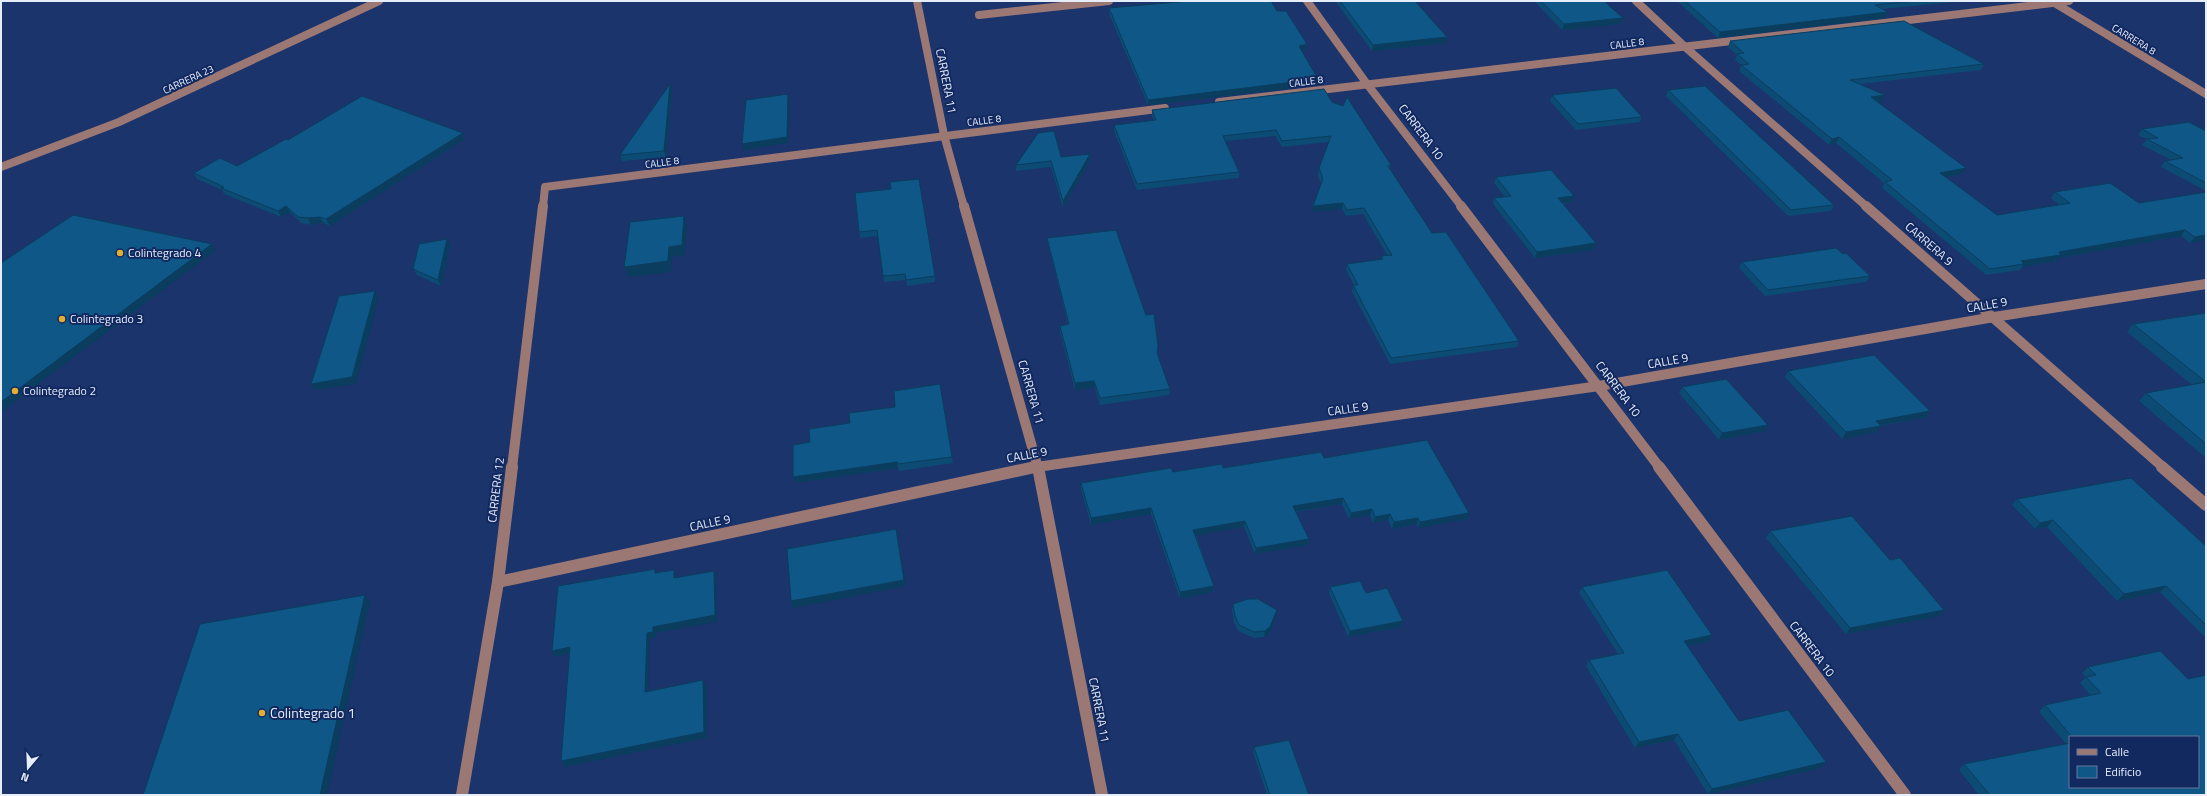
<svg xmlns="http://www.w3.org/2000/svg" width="2207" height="796" font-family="'Titillium Web',sans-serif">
<rect width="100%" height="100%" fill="#1b346b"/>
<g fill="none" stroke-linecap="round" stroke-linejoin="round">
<g stroke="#9c7875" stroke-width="8">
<path d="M917,1L944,135L964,207"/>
<path d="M1307,1L1367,84L1462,207"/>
<path d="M1636,1L1684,46L1867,207"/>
<path d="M2053,2L2206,94"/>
<path d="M979,15L1109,1"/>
<path d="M1219,102L2069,1"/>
<path d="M1,167L119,122L379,1"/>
<path d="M543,207L545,187L1165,108"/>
</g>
<g stroke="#9c7875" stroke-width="10">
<path d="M964,206L1038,468"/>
<path d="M1461,206L1660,468"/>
<path d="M1866,206L2164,468"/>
<path d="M512,468L543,206"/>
<path d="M1030,468L1599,386L1994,317L2206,284"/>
</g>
<g stroke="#9c7875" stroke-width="12">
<path d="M1038,467L1102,795"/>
<path d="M1659,467L1905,795"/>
<path d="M2162,467L2206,505"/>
<path d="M498,582L1035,467"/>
<path d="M462,795L498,582L512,467"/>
</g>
</g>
<g fill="#0c4b73" fill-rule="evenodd">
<path d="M1335,1H1415L1447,37L1446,43L1372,51Z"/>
<path d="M1534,1H1604L1623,18L1621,24L1562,30Z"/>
<path d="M1677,1H1965L1883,9L1888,12L1885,18L1718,38Z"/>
<path d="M1109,8L1277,11L1307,44L1306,50L1302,51L1318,85L1148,105L1109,14Z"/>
<path d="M1730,41L1984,64L1981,70L1860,84L1882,101L1877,102L1962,174L1946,177L1997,215L2060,205L2051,198L2055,192L2139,203L2206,192V240L2190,243L2181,236L2059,258L2057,261L2022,267L2020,270L1986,275L1882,188L1884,183L1836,143L1829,145L1739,71L1741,65L1735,60L1737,55L1728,47Z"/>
<path d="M670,84L672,90L666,157L622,161L620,155Z"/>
<path d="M1668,90L1834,205L1831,211L1788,216L1666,96Z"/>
<path d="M1552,95L1642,117L1640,122L1576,130L1550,101Z"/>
<path d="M1332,102L1391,165L1390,169L1432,233L1519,341L1517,347L1390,364L1352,292L1353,285H1354L1346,270L1347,264L1381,259V256L1387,255L1363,214L1346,216L1342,209L1313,212V206L1321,184L1318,175L1319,168L1329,142L1282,147L1275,136L1226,141L1239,172V178L1137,190L1114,131V125L1154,121L1152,116V110Z"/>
<path d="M2142,129L2206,131V191L2161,167L2165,161L2171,160L2142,145L2147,139L2138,135Z"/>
<path d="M465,139L330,226L323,223L311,225L301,223L290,212L281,217L224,194L222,190L197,179L194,173L237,166L288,140Z"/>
<path d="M1061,157L1090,160L1063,208L1051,167L1016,171V165Z"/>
<path d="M1496,177L1574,196L1572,202L1563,204L1594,250L1535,258L1493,204L1494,198L1505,197L1494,183Z"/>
<path d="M855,193L935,276V282L907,286L906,280L884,282L878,236L860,238Z"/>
<path d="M1047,238L1146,315L1158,346L1157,355L1170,389L1169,395L1100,405L1095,387L1075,390L1060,332V326L1068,325L1048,244Z"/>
<path d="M450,245L441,286L417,275L413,269Z"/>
<path d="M1742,262L1870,276L1866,282L1765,296L1739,268Z"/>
<path d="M2206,313V458L2139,401L2146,393L2192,385L2127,332L2133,324Z"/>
<path d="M1788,371L1930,411L1926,417L1881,426L1877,432L1842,439L1785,377Z"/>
<path d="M1682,387L1768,425L1765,431L1719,440L1679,393Z"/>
<path d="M952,457L953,463L899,471L898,468L795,483L793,477Z"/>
<path d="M1324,458L1467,519L1418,528L1417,524L1392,529L1388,520L1373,523L1370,515L1349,519L1342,504L1296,512L1309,539L1308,545L1255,554L1244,527L1196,535L1214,586L1213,592L1180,599L1151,514L1091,525L1081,489V483L1173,472Z"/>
<path d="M2017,499L2206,546V638L2160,592L2117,601L2047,527L2035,529L2012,505Z"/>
<path d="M1770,531L1890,560L1939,616L1846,634L1766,538Z"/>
<path d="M1330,587L1366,593L1403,621L1401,627L1348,637L1329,593Z"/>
<path d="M1582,587L1712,635L1709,641L1687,646L1739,721L1826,762L1821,768L1708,794L1674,740L1635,748L1586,666L1589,660L1618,654L1579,593Z"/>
<path d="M1233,604L1277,610L1276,616L1269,633L1264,637L1254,638L1238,631L1234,623L1232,610Z"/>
<path d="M2160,651L2188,679L2206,675V795H1979L1959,770L1964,764L2066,744L2039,712L2045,705L2090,695L2080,683L2086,677L2082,673L2088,667ZM2070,737H2198V787H2070Z"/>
<path d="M1254,747L1309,795H1267L1253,753Z"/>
</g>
<g fill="#0a3d5e">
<path d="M1888,12L1885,18L1718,38L1720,32Z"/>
<path d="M1623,18L1621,24L1562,30L1564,24Z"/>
<path d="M1447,37L1446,43L1372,51L1373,45Z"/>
<path d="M1307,44L1306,50L1299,52V46Z"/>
<path d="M1318,79V85L1148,105V100Z"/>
<path d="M670,84L672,90L666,157L664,151Z"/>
<path d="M788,94L790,100L788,143L744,150L742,144Z"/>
<path d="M1885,95L1882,101L1868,103L1871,97Z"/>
<path d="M463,133L465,139L330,226L326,219Z"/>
<path d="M1839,137L1836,143L1829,145L1832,139Z"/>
<path d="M1090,154V160L1063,208V201Z"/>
<path d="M1966,168L1962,174L1937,179L1940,173Z"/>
<path d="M1574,196L1572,202L1556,204L1558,198Z"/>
<path d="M1343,203L1342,209L1313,212V206Z"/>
<path d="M286,206L290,212L281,217L278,211Z"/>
<path d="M684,216L687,226L685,255L672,257L671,272L628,277L624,267L669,247Z"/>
<path d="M320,217L323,223L311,225L308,218Z"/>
<path d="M2185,230L2181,236L2059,258L2057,261L2022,267L2024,264L2021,261L2059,252Z"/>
<path d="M2206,235V240L2190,243L2195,237Z"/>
<path d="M447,239L450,245L441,286L438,280Z"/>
<path d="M1596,243L1594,250L1535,258L1537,252Z"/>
<path d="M212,244L216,250L1,412V402Z"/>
<path d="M375,291L379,297L356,384L315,390L311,384Z"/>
<path d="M1094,381L1095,387L1075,390V383Z"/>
<path d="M1930,411L1926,417L1872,427L1876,421Z"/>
<path d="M1768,425L1765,431L1719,440L1722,433Z"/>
<path d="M1881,426L1877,432L1842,439L1846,432Z"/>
<path d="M897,462L898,468L795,483L793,477Z"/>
<path d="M1343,498L1342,504L1292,512L1293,506Z"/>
<path d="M1151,508V514L1091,525V518Z"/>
<path d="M1372,509L1370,515L1349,519L1351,513Z"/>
<path d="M1469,513L1467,519L1418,528L1420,522Z"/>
<path d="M1390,514L1388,520L1373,523L1375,517Z"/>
<path d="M1418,518L1417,524L1392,529L1394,522Z"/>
<path d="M2053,520L2047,527L2035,529L2040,523Z"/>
<path d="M1245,521L1244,527L1193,536V530Z"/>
<path d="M896,529L906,586L793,608L791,601Z"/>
<path d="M1309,539L1308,545L1255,554L1256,548Z"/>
<path d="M674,570L676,576V585L674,578Z"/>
<path d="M714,571L716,577L717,622L656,633V638L650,639L648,698L645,692L647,633Z"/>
<path d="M1214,586L1213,592L1180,599V592Z"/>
<path d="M2166,586L2160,592L2117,601L2124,594Z"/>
<path d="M365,595L370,601L327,795H320Z"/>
<path d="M1277,610L1276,616L1269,633L1264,637L1265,631Z"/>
<path d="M1944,610L1939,616L1846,634L1850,628Z"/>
<path d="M1403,621L1401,627L1348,637L1350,631Z"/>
<path d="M1712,635L1709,641L1681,647L1684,641Z"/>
<path d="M570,647L573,653L555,657L552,651Z"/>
<path d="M703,680L706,686L707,738L564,767L561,761Z"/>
<path d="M1678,734L1674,740L1635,748L1639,742Z"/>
<path d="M1826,762L1821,768L1708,794L1712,789Z"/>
</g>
<g fill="#0e5786" stroke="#0a3d5e">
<path d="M1189,1H1271L1277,11H1286L1307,44L1299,46L1318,79L1148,100L1109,8Z"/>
<path d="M1340,1H1415L1447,37L1373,45Z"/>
<path d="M1541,1H1604L1623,18L1564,24Z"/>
<path d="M1685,1H1913L1875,5L1888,12L1720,32Z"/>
<path d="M1904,21L1984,64L1850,80L1885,95L1871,97L1966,168L1940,173L1997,215L2070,203L2055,192L2110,183L2139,203L2206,192V235L2195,237L2185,230L2059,252L2061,255L2021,261L2024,264L1990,269L1885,182L1892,180L1839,137L1832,139L1741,65L1749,64L1737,54L1744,53L1730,41Z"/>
<path d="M670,84L664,151L620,155L641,125Z"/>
<path d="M1705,86L1834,205L1791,210L1668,90Z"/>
<path d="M1616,88L1642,117L1578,124L1552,95Z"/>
<path d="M1324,89L1332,102L1343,106L1347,97L1391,165L1388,166L1432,233L1446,232L1519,341L1391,358L1353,285H1358L1347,264L1383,259L1381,256L1392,255L1364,208L1347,210L1343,203L1313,206L1323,179L1319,168L1331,136L1282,141L1276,130L1223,136L1239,172L1137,184L1114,125L1156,120L1152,110Z"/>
<path d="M788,94L787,137L742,144L746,100Z"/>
<path d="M362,96L463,133L326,219L320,217L308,218L298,217L286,206L278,211L221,188L224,187L194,173L220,158L237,166L286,139L288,140Z"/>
<path d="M2189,122L2206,131V183L2165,161L2183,158L2147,139L2158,138L2142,129Z"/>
<path d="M1054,131L1061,157L1090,154L1063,201L1051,161L1016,165L1038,133Z"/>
<path d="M1551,170L1574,196L1558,198L1596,243L1537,252L1494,198L1511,196L1496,177Z"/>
<path d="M919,179L935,276L906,280L905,274L883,276L877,230L859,232L855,193L891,189L890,182Z"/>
<path d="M73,215L212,244L1,402V263Z"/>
<path d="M684,216L682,245L669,247L668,261L624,267L630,222Z"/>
<path d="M1116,230L1146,315L1154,314L1158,346L1157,353L1170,389L1100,398L1094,381L1075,383L1060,326L1069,324L1047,238Z"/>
<path d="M447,239L438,280L413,269L419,244Z"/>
<path d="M1836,248L1843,254L1846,253L1870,276L1768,290L1742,262Z"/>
<path d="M375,291L352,377L311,384L339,296Z"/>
<path d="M2206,313V382L2133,324Z"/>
<path d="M1874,355L1930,411L1876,421L1881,426L1846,432L1788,371Z"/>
<path d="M1726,379L1768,425L1722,433L1682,387Z"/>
<path d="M2206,382V444L2146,393Z"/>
<path d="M940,384L952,457L898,464L897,462L793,477V445L810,442L809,429L850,423L849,413L895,407L894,391Z"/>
<path d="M1427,440L1469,513L1420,522L1418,518L1394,522L1390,514L1375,517L1372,509L1351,513L1343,498L1293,506L1309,539L1256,548L1245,521L1193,530L1214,586L1180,592L1151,508L1091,518L1081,483L1171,468L1173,472L1222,464L1223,468L1321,452L1324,458Z"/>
<path d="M2131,478L2206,546V625L2166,586L2124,594L2053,520L2040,523L2017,499Z"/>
<path d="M1852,516L1890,560L1900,558L1944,610L1850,628L1770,531Z"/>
<path d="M896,529L904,580L791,601L787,549Z"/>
<path d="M655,569V573L674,570V578L714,571L715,615L653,627V632L647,633L645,692L703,680L704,732L561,761L570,647L552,651L558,586Z"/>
<path d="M1667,570L1712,635L1684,641L1739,721L1788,710L1826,762L1712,789L1678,734L1639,742L1589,660L1624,653L1582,587Z"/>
<path d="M1360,581L1366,593L1387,588L1403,621L1350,631L1330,587Z"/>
<path d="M365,595L320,795H143L200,624Z"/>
<path d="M1248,599H1258L1277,610L1270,627L1265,631L1254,632L1239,625L1235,616L1233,604Z"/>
<path d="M2160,651L2188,679L2206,675V795H1990L1964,764L2070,743V787H2198V737H2072L2045,705L2101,693L2086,677L2096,675L2088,667Z"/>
<path d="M1289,740L1309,795H1270L1254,747Z"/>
</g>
<g fill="#e3ae34" stroke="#122960" stroke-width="1.5">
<circle cx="120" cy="253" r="4"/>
<circle cx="62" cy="319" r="4"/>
<circle cx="15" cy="391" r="4"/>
<circle cx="262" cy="713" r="4"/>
</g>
<g text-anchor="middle" stroke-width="4" stroke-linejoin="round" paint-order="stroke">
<g font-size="10" fill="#e6edfb" stroke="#122960">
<text transform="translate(2134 39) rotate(31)" y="4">CARRERA 8</text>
<text transform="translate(1627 43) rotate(-7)" y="4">CALLE 8</text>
<text transform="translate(188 79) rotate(-25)" y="4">CARRERA 23</text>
<text transform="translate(1306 81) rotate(-7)" y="4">CALLE 8</text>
<text transform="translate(984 120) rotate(-7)" y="4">CALLE 8</text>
<text transform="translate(662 162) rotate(-7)" y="4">CALLE 8</text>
</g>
<g font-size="12" fill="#e6edfb" stroke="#122960">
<text transform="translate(946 81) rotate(79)" y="4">CARRERA 11</text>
<text transform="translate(1421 132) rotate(53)" y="4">CARRERA 10</text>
<text transform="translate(1929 244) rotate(41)" y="4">CARRERA 9</text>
<text transform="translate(1987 305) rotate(-10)" y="4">CALLE 9</text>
<text transform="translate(1668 361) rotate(-10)" y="4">CALLE 9</text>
<text transform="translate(1618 389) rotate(53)" y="4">CARRERA 10</text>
<text transform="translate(1031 392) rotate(74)" y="4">CARRERA 11</text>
<text transform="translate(1348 409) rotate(-8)" y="4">CALLE 9</text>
<text transform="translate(1027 455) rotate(-11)" y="4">CALLE 9</text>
<text transform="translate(496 490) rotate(-83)" y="4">CARRERA 12</text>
<text transform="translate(710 523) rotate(-12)" y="4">CALLE 9</text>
<text transform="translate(1812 649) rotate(53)" y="4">CARRERA 10</text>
<text transform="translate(1099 710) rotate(79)" y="4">CARRERA 11</text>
</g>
<g font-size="12" fill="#e6edfb" stroke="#122960" text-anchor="start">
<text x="128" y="257">Colintegrado 4</text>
<text x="70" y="323">Colintegrado 3</text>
<text x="23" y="395">Colintegrado 2</text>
</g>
<g font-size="14" fill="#e6edfb" stroke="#122960" text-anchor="start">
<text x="270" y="718">Colintegrado 1</text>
</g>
</g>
<rect width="2207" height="796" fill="none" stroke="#e6edfb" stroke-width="4"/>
<rect x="2069" y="736" width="130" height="52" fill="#122960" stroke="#67779e"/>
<rect x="2077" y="749" width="20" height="6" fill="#9c7875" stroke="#67779e"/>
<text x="2105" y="756" font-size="12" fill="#e6edfb">Calle</text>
<rect x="2077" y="766" width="20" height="12" fill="#0e5786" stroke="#67779e"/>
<text x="2105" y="776" font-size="12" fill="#e6edfb">Edificio</text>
<g transform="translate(28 768) rotate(199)" stroke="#122960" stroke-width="3" paint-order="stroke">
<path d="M0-3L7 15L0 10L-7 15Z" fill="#e6edfb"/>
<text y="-6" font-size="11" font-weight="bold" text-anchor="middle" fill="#e6edfb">N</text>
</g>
</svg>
